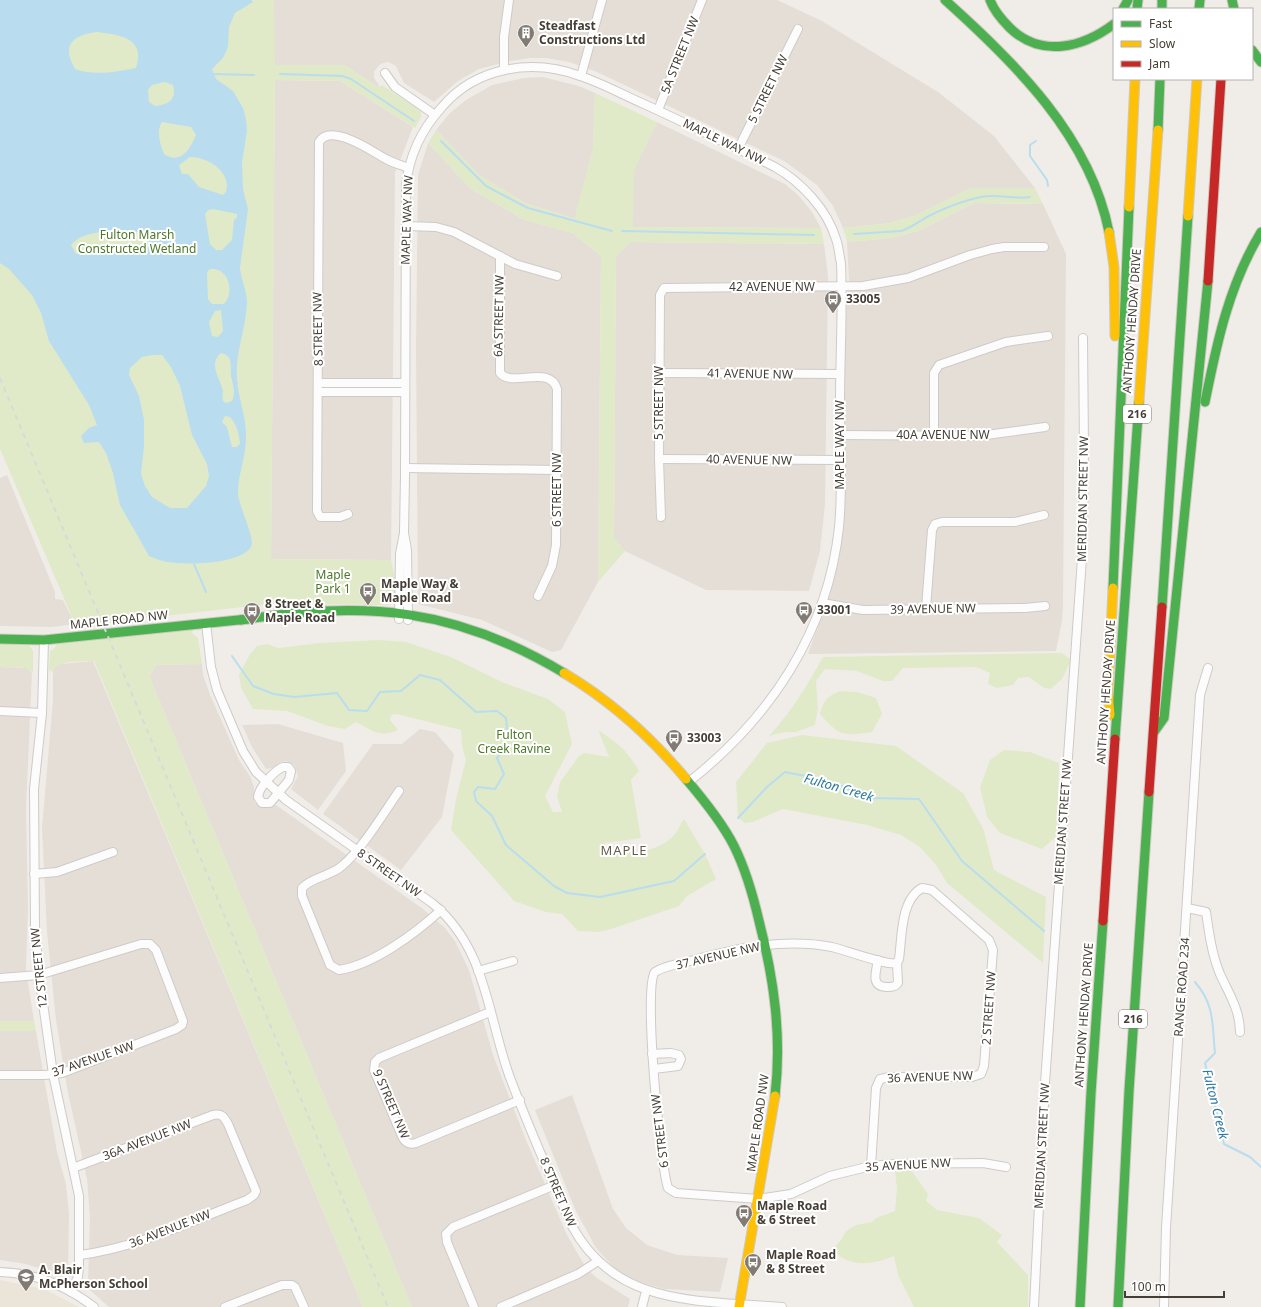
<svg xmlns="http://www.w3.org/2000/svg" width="1261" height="1307" font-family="'Noto Sans',sans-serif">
<rect width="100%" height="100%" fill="#f0ede9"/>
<g fill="#e4ded6">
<path d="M274,0H777L822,21L938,92L994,136L1035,188H971L914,216L890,223L843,228L833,206L817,185L784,161L597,72L569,62L546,58H530L511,61L479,69L458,81L434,102L404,83L396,66L388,62L380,64L374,72V78L379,85L378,87L344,65H274Z"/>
<path d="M543,77L579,86L595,93L593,149L575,219L525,203L479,175L436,130L450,113L466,100L492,85L524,78Z"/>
<path d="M275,80L340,81L413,127L395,173L391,560L271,559Z"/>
<path d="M657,122L785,184L799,196L812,212L821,228L633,227V171Z"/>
<path d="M428,143L471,189L524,220L573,233L601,256L598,582L561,650L552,652L482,620L418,604L416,348L418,175Z"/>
<path d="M974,203L1043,204L1066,254L1063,605L1062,621L1056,651L808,654L822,616L839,559L844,518L845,329L849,280L847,242L891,238L918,231Z"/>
<path d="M631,242L824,244L828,276L825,504L820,551L809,591L706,590L625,551L614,538L616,256Z"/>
<path d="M7,475L55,592V599L63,600L75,624L52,627L0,626V478Z"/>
<path d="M93,661L363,1307H109L91,1291L88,1283L90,1217L87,1179L67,1088L56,1020L47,932L42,828L53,700V672L55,667L61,664Z"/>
<path d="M202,664L203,675L211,697L239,760L250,776L254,787V802L261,807L276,805L423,909L445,928L455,941L469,970L493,1055L526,1140L567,1235L586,1268L597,1278L630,1299L628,1307H412L150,678V675L156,665Z"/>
<path d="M0,667L27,668L32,673L26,807L28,908L26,969L34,1021H0Z"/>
<path d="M278,724L343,743L346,771L318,810L291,789L298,776L294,765L286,761L281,762L272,768L266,769L252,747L242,725Z"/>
<path d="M420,729L435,732L454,754L442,817L401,870L323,814L373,744H402Z"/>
<path d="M0,1031H36L57,1152L66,1184L69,1213L68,1272L64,1276L26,1264L0,1260Z"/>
<path d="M572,1095L613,1209L626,1228L647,1245L677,1255L728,1258L720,1292L664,1289L636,1281L617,1271L596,1248L575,1209L535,1110Z"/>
</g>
<path fill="#ebe4d8" d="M0,1280L44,1289L79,1307H0Z"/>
<g fill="#e0eac9">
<path d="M0,0H274L275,65H344L378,87L382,85L421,111V117L415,128L340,81L275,80L271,559L391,560C393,572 403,599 389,605L270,604L113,622L105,625L76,626L75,624L0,449Z"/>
<path d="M595,93L657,122L634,171L633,227L821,228L824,244L631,242L616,256L614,537L625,551L598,582L601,256L573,233L524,220L471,189L428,143L436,130L479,175L525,203L574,219L593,149Z"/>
<path d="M971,188H1035L1043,204L974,203L918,231L891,238L847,242L843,228L890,223L914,216Z"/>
<path d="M191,629L193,631L192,633L198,638L202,664L156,665L150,675V678L412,1307H363L94,661C82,662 57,659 53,672L49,670L50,651L54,649L57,643Z"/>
<path d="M379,640L406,642L451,657L502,682L548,699L565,712L572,744L545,796L553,812H562L557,797L560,782L579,756L584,753L609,757L598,730C618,743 627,750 639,771L631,780L641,838L605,843L604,854C625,854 659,853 674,835C678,831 680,824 684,819L705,854L716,879L687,896L679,906L611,929L599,932L578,931L562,914L546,912L514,901L451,830L456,799L466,760L462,746L461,730L397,714L391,715L390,720L398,730C379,738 373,731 356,722L345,729L328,726L287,711L253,709L241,688L239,675L250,654L257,646L268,644L278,648L320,643Z"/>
<path d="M0,643L29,645L33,651V673L27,668L0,667Z"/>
<path d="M1062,653L1071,660L1062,679L1051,689L1044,688L1029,677L1018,678L1013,685L997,688L988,684L990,673L976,667L903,668L892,681H883L857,671L825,669L816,681L818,708L815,725L796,732H785L769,736C791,712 807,686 823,657Z"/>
<path d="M840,691L857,692L876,698L882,714L872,732C843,736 840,737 820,714C823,701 827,696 840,691Z"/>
<path d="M802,735L896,746L963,793L983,828L994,870L1046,897L1043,963L947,883L936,865L920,847L901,835L867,825L783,809L753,822L745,823L738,818L736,782L767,743Z"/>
<path d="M1004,750L1030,752L1059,763L1057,836L1042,849L1000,833L987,817L980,787L990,760Z"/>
<path d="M0,1021H34L36,1031H0Z"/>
<path d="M911,1170L928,1194L926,1201L937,1210L979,1218L1002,1235L997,1242L1028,1275V1307H914L898,1275L894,1256C871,1265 851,1268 832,1250L841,1240L846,1231L856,1225L872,1222L876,1218L895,1211L897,1188L895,1172Z"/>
</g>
<path fill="#b9ddee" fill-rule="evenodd" d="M0,0H251L253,2L235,13L229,27L228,47L223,58L212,69L216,79L233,91L243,108L246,119L247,131L242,163L243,189L248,209L240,268C241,280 247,290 247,303C246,329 235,353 237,378C238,399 247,418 246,438C246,457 238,474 238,492C238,506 256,539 251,547C239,565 185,565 167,562C161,561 155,558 149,556L120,505L113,473L106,453L99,442L84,443L81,436L89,428L97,425L89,405L49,341L41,313L32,295L9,269L0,263ZM97,32C119,35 146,37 136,68C116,72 94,76 75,69C61,45 73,35 97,32ZM165,82L173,85C177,99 169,105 155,106L149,102L148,90L152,85ZM162,122L191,127L196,135C190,149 181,165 164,154C160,144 156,131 162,122ZM190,157C208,157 232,172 226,192L223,195L199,187L188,174H182L179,165ZM213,209L237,214V218L234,220L232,240L222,250H216L210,244L205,214L208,210ZM123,230L143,233L148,237L149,242C135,253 126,245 110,247C99,248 87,252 76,254L71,245C83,231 105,232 123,230ZM210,269C229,267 235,292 224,304H212L208,299L207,272ZM221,310L223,331L218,337L212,336L209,322L215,311ZM221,353C234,356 230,367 231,376C233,386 236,391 232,401L226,403L223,401C222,397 223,395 223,391C220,378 208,364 221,353ZM153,355H162L171,367L180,386L192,435L207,464L209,476L206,486L187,508H170L152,497L145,486L141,474L144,447V420L139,396L129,375L130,368L142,357ZM225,416L230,417C237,424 239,434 240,444L236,447H232L227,427L222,422Z"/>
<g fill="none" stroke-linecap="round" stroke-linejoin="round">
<g stroke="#b9ddee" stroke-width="2">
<path d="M214,74L254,75"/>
<path d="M280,74L342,76L351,79L414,121"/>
<path d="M441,141L486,186L528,208L612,231"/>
<path d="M1036,141L1030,145V156L1047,180L1048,186"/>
<path d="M622,231L814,235"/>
<path d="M854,234L901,231C914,227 924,217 937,212C950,206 967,200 981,197C997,193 1013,200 1030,197"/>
<path d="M194,564L206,592"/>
<path d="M232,656L253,686L274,694L294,697L337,693L349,710L367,711L380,692L401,691L420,675L440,680L476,712L497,711L506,718C508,734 508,746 497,758L504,774L495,789L478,787L474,792L476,801L492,816L506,845L554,886L567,893L600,897L674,881L705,854"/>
<path d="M738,818L767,787L785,772L825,780L873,798L919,799L962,861L1044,931"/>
<path d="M1195,982C1215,1005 1212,1024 1215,1053L1205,1063L1224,1144L1250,1157L1261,1167"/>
</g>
<defs>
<g id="street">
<path d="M504,70V37L509,0"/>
<path d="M385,73L395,87L435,115"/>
<path d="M581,76L602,0"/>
<path d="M658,110L702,0"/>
<path d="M738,149L798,29"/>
<path d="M406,226L436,227L454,232L515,264L557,276"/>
<path d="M500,256V373C512,388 550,364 557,389L556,545L552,566L538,596"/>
<path d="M660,373L840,374"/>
<path d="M319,383H404"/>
<path d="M319,392H404"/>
<path d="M840,435L979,436L1045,427"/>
<path d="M934,435V373L939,365L1006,342L1048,336"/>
<path d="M659,459L840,460"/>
<path d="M405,468L557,470"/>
<path d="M348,514L340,517H320L317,511L319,142C330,122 373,152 386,159C393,163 401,165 409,168"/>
<path d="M661,517L659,459L660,295L664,288L863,286L908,278L970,255L992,249L1004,247H1044"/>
<path d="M404,533L407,550L408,620"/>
<path d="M822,603L863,610L1025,608L1045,606"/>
<path d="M926,608L932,530L935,524L942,522H1015L1044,515"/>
<path d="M399,619L400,554L404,533L405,476L406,186C409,155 422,129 442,107C476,67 532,58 580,76C602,83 623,95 644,104C688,124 732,146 775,167C801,182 827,209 836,239C839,247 839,255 841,263C843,310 840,356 840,402C840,444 843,486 839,527C828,631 771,717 690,781"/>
<path d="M206,623L211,667L217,690L243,751L256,772L286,800L432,903C486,947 487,1013 509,1075C528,1126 550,1176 572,1226C616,1307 697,1300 782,1307"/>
<path d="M44,640L42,713L34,789L35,927L39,975L53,1074L79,1196V1267L78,1277L71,1292"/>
<path d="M0,711L42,713"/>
<path d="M283,767H288L291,771L289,780L270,803H262L258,797C259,787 274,771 283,767Z"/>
<path d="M399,791C383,814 363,848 342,866C331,876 312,877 302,888V896L330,965L339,970C373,965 416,933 441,910"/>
<path d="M34,874L57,872L113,852"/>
<path d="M1187,908L1206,912C1209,933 1212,955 1220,974C1229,994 1240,1010 1240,1032"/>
<path d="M878,960C876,972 870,987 887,987C892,987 895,987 898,983L897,963"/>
<path d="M897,963C887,966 845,950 832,947C783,938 737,948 690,961C679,964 664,966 655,972C643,986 660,1164 668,1188L676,1193L758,1199L791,1194L830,1176L871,1166L894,1164L983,1163L1006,1167"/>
<path d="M478,971L513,961"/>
<path d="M0,978L39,975L141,944H150L156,950L183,1021L182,1025L176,1029L62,1073L45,1075H0"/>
<path d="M490,1012L379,1058L375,1062L374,1070L402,1136C405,1143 409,1145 416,1143L520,1100"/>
<path d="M652,1054L671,1053L679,1055L681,1059L678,1066L654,1069"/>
<path d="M871,1166L876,1088L880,1079L890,1077H972L981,1074L984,1066L993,950L989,940L932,890L922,888C900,900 902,939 899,959L897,963"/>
<path d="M73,1168L213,1115C222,1113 224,1117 228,1124L256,1191L254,1195L247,1200C194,1220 137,1248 80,1255"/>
<path d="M0,1272C34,1273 67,1286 94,1307"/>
<path d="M225,1307L282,1285H292L295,1287L304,1307"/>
<path d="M474,1307L447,1242L446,1234L453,1227L555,1185"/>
<path d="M501,1307L578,1274L595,1263"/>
<path d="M642,1307L645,1295"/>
<path d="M1034,1307L1045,1083L1083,544L1084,447L1083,338"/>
<path d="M1164,1307L1166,1228L1200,695L1208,668"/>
</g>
<g id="fast">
<path d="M945,0C1015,63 1090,136 1109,232"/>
<path d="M990,0C994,11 1001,19 1010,28C1041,58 1082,48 1114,24"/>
<path d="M1162,0V9"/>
<path d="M1232,0L1234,9"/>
<path d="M1123,9L1128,0"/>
<path d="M1137,9L1138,0"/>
<path d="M1199,9L1200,0"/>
<path d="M1252,50L1261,62"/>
<path d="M1158,130L1160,79"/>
<path d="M1205,402C1217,342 1229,285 1261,232"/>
<path d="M1113,588L1129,207"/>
<path d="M1162,607L1188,216"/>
<path d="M241,620C364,600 456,608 564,673"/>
<path d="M0,639L44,640L248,619"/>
<path d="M1154,732L1164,718L1208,281"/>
<path d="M1115,739L1139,402"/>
<path d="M686,779C703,799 723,824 734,846C746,870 753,895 759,921C774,979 782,1036 775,1096"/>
<path d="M1080,1307L1091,1093L1103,921"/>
<path d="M1118,1307L1129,1091L1149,792"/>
</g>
<g id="slow">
<path d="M1129,207L1135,79"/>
<path d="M1188,216L1197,79"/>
<path d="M1109,232L1114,267L1115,336"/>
<path d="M1139,402L1158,130"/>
<path d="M564,673C611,701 651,737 686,779"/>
<path d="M1110,715L1108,693L1113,588"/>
<path d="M739,1307L775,1096"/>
</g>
<g id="jam">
<path d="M1208,281L1221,79"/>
<path d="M1149,792L1162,607"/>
<path d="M1103,921L1115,739"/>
</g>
</defs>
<use href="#street" stroke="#cecbc7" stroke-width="10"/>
<use href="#fast" stroke="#cfcac0" stroke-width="11"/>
<use href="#slow" stroke="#cfcac0" stroke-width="11"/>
<use href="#jam" stroke="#cfcac0" stroke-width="11"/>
<use href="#street" stroke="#fdfcfc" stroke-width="8"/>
<use href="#fast" stroke="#4caf50" stroke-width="9"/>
<use href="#slow" stroke="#ffc107" stroke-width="9"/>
<use href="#jam" stroke="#c62828" stroke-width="9"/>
<path stroke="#d9d9d8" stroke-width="2" stroke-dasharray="5 5" stroke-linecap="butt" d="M0,378L388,1307"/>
</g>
<defs>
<symbol id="building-pin" viewBox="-11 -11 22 30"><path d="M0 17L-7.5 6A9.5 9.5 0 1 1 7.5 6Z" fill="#817b74" stroke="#fff"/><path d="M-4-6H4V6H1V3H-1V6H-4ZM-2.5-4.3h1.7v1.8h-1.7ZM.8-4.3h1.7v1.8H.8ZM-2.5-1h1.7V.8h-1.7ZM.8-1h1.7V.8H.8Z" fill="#fff"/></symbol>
<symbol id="bus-pin" viewBox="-11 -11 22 30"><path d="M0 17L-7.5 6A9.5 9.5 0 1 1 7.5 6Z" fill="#817b74" stroke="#fff"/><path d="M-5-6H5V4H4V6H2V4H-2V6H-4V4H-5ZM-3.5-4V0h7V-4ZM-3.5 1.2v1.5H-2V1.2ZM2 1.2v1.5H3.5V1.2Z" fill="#fff"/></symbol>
<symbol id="school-pin" viewBox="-11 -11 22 30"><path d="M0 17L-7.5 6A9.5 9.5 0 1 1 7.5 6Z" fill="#817b74" stroke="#fff"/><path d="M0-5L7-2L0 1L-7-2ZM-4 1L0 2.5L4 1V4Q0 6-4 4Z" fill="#fff"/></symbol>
</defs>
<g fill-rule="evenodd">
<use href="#building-pin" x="516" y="23" width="20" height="27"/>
<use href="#bus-pin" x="823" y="289" width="20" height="27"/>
<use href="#bus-pin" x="358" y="581" width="20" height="27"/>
<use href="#bus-pin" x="794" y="600" width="20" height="27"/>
<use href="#bus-pin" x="242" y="601" width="20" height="27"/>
<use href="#bus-pin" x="664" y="728" width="20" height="27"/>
<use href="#bus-pin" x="734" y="1203" width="20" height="27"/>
<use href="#bus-pin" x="743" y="1252" width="20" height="27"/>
<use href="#school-pin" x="16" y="1267" width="20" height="27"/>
</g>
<g text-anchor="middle" stroke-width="4" stroke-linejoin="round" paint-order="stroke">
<g fill="#fff" stroke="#7d7872" stroke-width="1">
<rect x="1123" y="405" width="28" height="18" rx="3"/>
<rect x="1119" y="1010" width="28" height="18" rx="3"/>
</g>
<g font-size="11" font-weight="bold" fill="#453e35">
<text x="1137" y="418">216</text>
<text x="1133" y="1023">216</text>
</g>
<g font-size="12" font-weight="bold" fill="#453e35" stroke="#fff" text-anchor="start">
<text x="539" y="30">Steadfast<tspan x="539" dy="14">Constructions Ltd</tspan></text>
<text x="846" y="303">33005</text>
<text x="381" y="588">Maple Way &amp;<tspan x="381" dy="14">Maple Road</tspan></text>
<text x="265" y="608">8 Street &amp;<tspan x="265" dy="14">Maple Road</tspan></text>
<text x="817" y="614">33001</text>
<text x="687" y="742">33003</text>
<text x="757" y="1210">Maple Road<tspan x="757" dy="14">&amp; 6 Street</tspan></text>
<text x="766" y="1259">Maple Road<tspan x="766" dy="14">&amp; 8 Street</tspan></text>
<text x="39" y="1274">A. Blair<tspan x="39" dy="14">McPherson School</tspan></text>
</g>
<g font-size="12" fill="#453e35" stroke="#fff">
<text transform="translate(680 55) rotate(-68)" y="4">5A STREET NW</text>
<text transform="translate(768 89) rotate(-64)" y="4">5 STREET NW</text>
<text transform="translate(724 142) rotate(26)" y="4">MAPLE WAY NW</text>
<text transform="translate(407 220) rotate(-88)" y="4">MAPLE WAY NW</text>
<text x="772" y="291">42 AVENUE NW</text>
<text transform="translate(499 316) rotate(-89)" y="4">6A STREET NW</text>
<text transform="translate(1132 321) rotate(-86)" y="4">ANTHONY HENDAY DRIVE</text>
<text transform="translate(318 329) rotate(-91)" y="4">8 STREET NW</text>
<text transform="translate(750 374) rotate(1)" y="4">41 AVENUE NW</text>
<text transform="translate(659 403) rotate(-90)" y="4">5 STREET NW</text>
<text x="943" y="439">40A AVENUE NW</text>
<text transform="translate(840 445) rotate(-90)" y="4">MAPLE WAY NW</text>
<text transform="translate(749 460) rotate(1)" y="4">40 AVENUE NW</text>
<text transform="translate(557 490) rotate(-90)" y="4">6 STREET NW</text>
<text transform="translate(1083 499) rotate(-89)" y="4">MERIDIAN STREET NW</text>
<text transform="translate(933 609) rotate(-1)" y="4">39 AVENUE NW</text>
<text transform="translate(119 620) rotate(-6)" y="4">MAPLE ROAD NW</text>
<text transform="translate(1106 692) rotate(-86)" y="4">ANTHONY HENDAY DRIVE</text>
<text transform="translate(1063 822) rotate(-86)" y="4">MERIDIAN STREET NW</text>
<text transform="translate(389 873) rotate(35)" y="4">8 STREET NW</text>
<text transform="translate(718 956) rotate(-13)" y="4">37 AVENUE NW</text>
<text transform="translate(39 968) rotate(-96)" y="4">12 STREET NW</text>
<text transform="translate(1182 987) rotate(-86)" y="4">RANGE ROAD 234</text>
<text transform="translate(989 1008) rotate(-86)" y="4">2 STREET NW</text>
<text transform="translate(1084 1015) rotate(-86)" y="4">ANTHONY HENDAY DRIVE</text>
<text transform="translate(93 1059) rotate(-19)" y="4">37 AVENUE NW</text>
<text transform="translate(930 1077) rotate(-2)" y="4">36 AVENUE NW</text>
<text transform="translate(391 1104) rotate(67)" y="4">9 STREET NW</text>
<text transform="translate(758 1123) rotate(-82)" y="4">MAPLE ROAD NW</text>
<text transform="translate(660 1131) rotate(-97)" y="4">6 STREET NW</text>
<text transform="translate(147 1140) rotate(-21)" y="4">36A AVENUE NW</text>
<text transform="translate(1042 1146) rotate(-87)" y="4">MERIDIAN STREET NW</text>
<text transform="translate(908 1165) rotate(-3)" y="4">35 AVENUE NW</text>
<text transform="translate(558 1192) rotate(67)" y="4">8 STREET NW</text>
<text transform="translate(170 1229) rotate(-21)" y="4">36 AVENUE NW</text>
</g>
<g font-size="12" fill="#4d7729" stroke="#fff">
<text x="137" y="239">Fulton Marsh<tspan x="137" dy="14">Constructed Wetland</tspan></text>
<text x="333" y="579">Maple<tspan x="333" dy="14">Park 1</tspan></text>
<text x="514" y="739">Fulton<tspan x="514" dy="14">Creek Ravine</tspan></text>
</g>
<g font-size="13" font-style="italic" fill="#2c79a0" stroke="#fff">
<text transform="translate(839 787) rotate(16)" y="5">Fulton Creek</text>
<text transform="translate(1216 1104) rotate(76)" y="5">Fulton Creek</text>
</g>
<g font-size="13" letter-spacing="1" fill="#685b4d" stroke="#fff">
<text x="624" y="855">MAPLE</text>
</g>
</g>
<rect x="1113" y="8" width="140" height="72" fill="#ffffff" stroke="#b5b2ae"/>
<rect x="1121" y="21" width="20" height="6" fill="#4caf50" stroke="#b5b2ae"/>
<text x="1149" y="28" font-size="12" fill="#453e35">Fast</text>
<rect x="1121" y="41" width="20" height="6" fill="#ffc107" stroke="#b5b2ae"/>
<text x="1149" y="48" font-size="12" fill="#453e35">Slow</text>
<rect x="1121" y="61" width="20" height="6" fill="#c62828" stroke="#b5b2ae"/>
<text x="1149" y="68" font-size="12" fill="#453e35">Jam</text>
<path d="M1125 1291v6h99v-6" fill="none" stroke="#453e35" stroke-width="2"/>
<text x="1131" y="1291" font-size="12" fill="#453e35" stroke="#ffffff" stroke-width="3" paint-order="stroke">100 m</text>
</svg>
